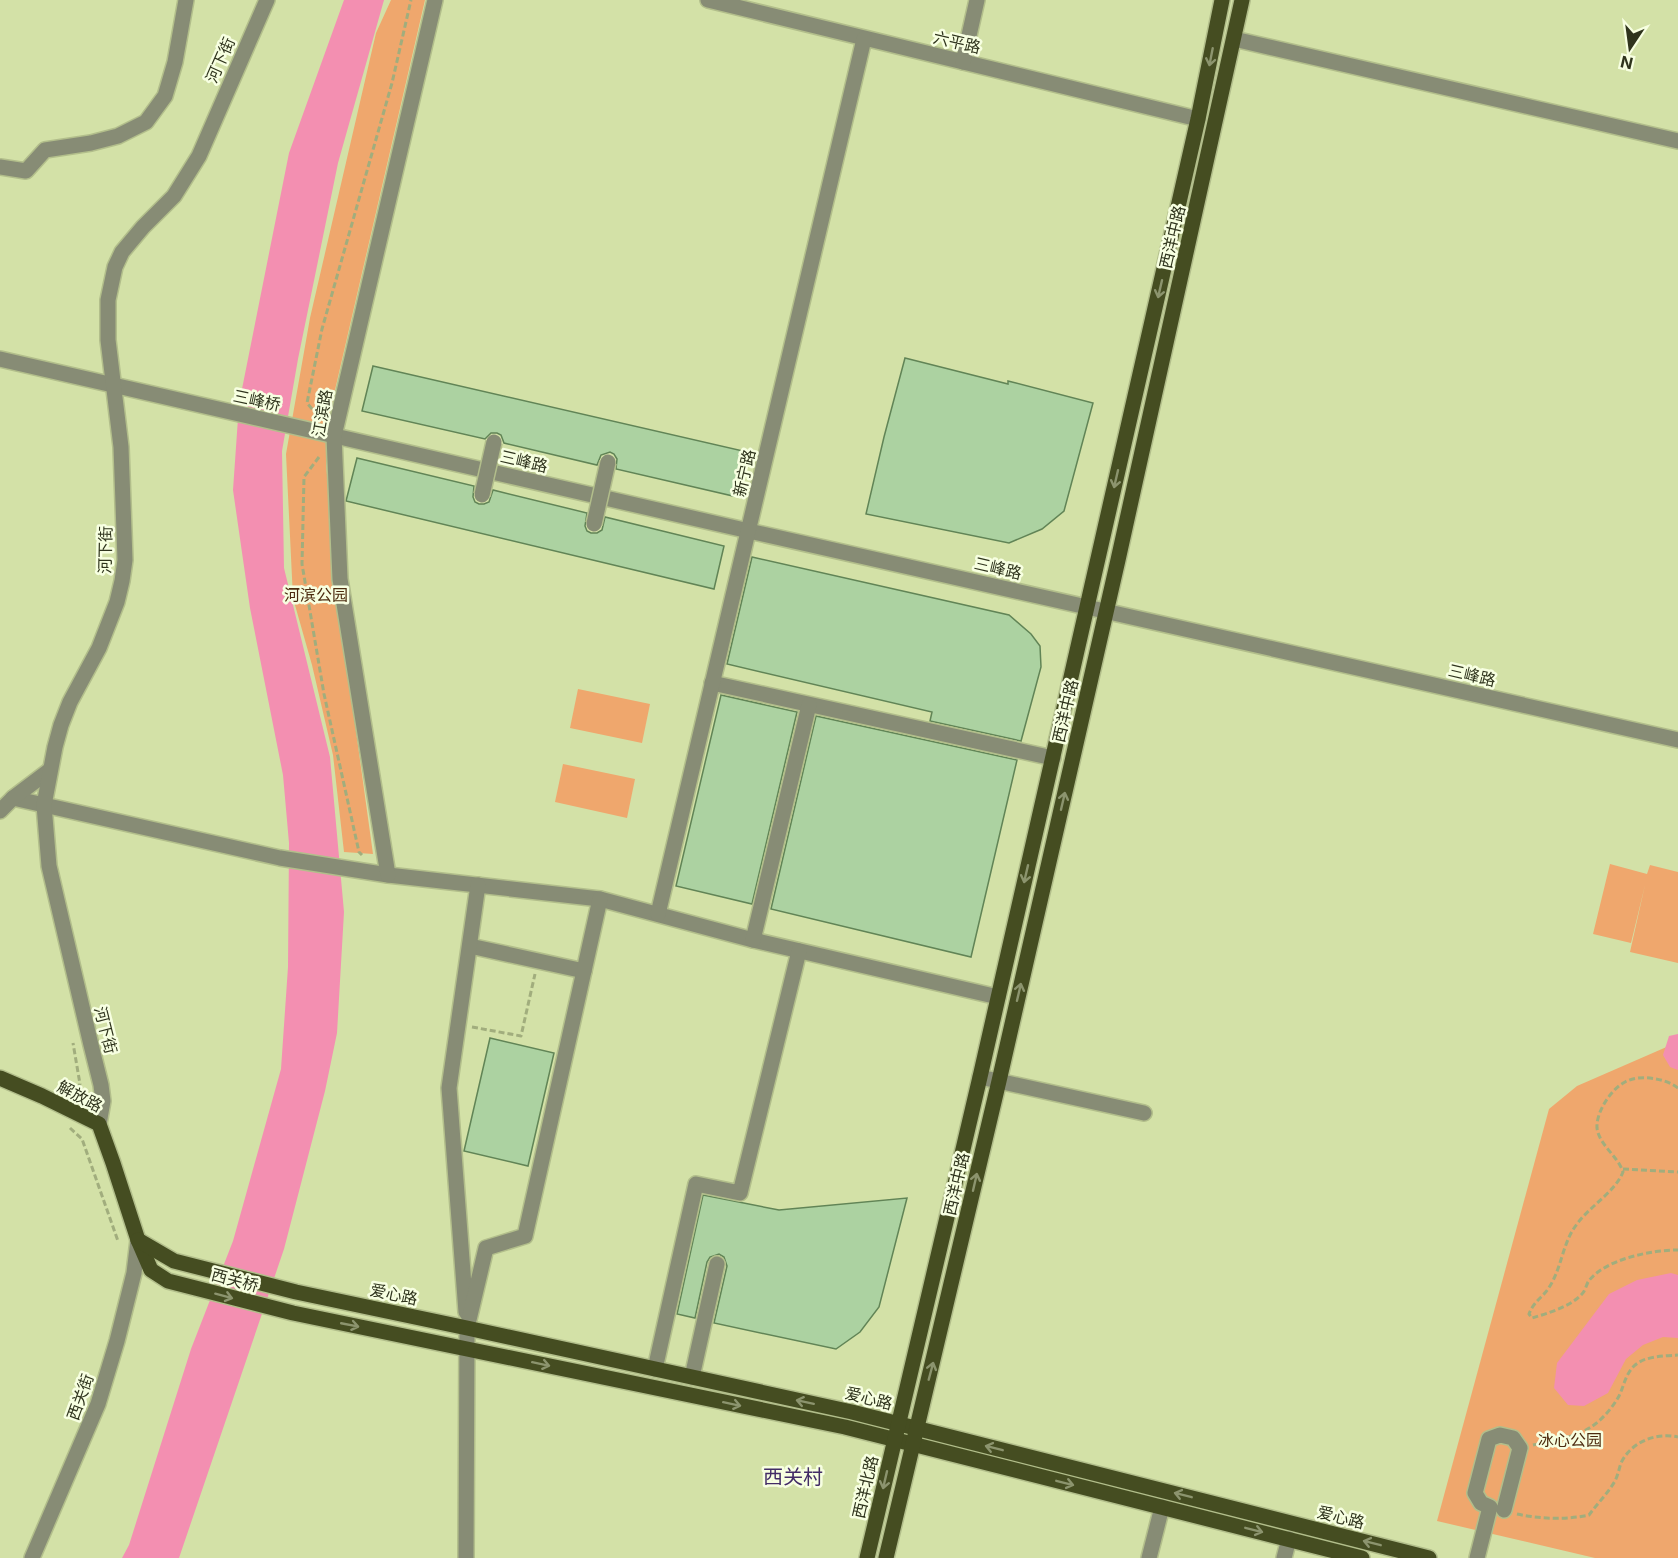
<svg xmlns="http://www.w3.org/2000/svg" width="1678" height="1558" font-family="Inter,'Noto Sans SC',sans-serif">
<rect width="100%" height="100%" fill="#d3e1a7"/>
<g fill="#efa76d">
<path d="M391,0H425L329,416L326,465L346,659L373,854L344,852L333,755L312,665L293,598L286,454L310,318L376,33Z"/>
<path d="M578,689L650,704L642,743L570,728Z"/>
<path d="M563,764L635,779L627,818L555,802Z"/>
<path d="M1610,864L1647,874L1650,865L1678,872V963L1630,952L1645,885L1631,943L1593,934Z"/>
<path d="M1678,1042V1558H1595L1437,1521L1549,1109L1577,1086Z"/>
</g>
<g fill="#f38fb1">
<path d="M344,0H384L338,163L298,359L282,451L284,568L330,757L344,912L337,1033L325,1091L284,1249L179,1558H122L129,1545L191,1349L233,1241L281,1069L288,967L289,843L283,775L250,608L233,490L239,404L289,153Z"/>
<path d="M1678,1034V1070L1670,1067L1663,1055L1669,1036Z"/>
<path d="M1671,1273L1678,1275V1338L1663,1337L1643,1345L1626,1359L1608,1393L1584,1406L1568,1405L1554,1388L1557,1363L1609,1294L1637,1280Z"/>
</g>
<g fill="#acd2a1" stroke="#618456" stroke-width="1.5">
<path d="M905,358L1008,384V381L1093,403L1064,511L1042,529L1009,543L866,514L884,437Z"/>
<path d="M373,366L743,451L733,496L616,469L617,459L614,454L610,452L601,455L597,465L504,443L501,435L497,433H491L485,439L362,411Z"/>
<path d="M357,458L474,486L473,497L475,502L479,504H484L489,502L493,490L587,513L585,526L587,531L591,533H597L602,530L605,517L724,546L714,589L346,501Z"/>
<path d="M752,557L1009,615L1031,634L1040,646L1041,667L1021,741L930,721L932,712L727,664Z"/>
<path d="M721,695L797,712L752,904L676,886Z"/>
<path d="M816,716L1017,760L971,957L771,909Z"/>
<path d="M490,1038L554,1053L528,1166L464,1151Z"/>
<path d="M703,1195L779,1210L907,1198L879,1307L860,1332L836,1349L714,1323L727,1266L724,1257L719,1254L710,1257L707,1262L695,1318L677,1314Z"/>
</g>
<g fill="none" stroke-linecap="round" stroke-linejoin="round">
<defs>
<g id="minor">
<path d="M708,0L1198,119"/>
<path d="M1234,39L1678,141"/>
<path d="M963,62L977,0"/>
<path d="M0,167L26,171L45,150L91,143L118,136L146,122L165,96L175,62L186,0"/>
<path d="M0,359L749,531L1678,740"/>
<path d="M712,683L1053,758"/>
<path d="M13,798L280,858L388,875L600,899L753,940L998,997"/>
<path d="M0,811L13,798L50,770"/>
<path d="M388,875L340,579L334,436L435,0"/>
<path d="M658,914L864,39"/>
<path d="M753,940L809,705"/>
<path d="M470,946L584,971"/>
<path d="M980,1077L1144,1113"/>
<path d="M99,1124L103,1101L101,1085L91,1045L49,866L44,805L55,747L61,725L70,702L99,648L117,602L122,581L125,560L121,447L108,340V300L115,267L122,252L143,227L174,196L199,156L267,0"/>
<path d="M466,1312L449,1088L478,885"/>
<path d="M655,1369L696,1184L740,1193L799,951"/>
<path d="M692,1377L717,1264"/>
<path d="M32,1558L98,1404L117,1341L134,1273L138,1240"/>
<path d="M466,1558L467,1328L486,1248L525,1236L600,899"/>
<path d="M1149,1558L1162,1507"/>
<path d="M1284,1558L1289,1539"/>
<path d="M1477,1558L1490,1507L1481,1503L1475,1493L1489,1439L1500,1435L1513,1438L1520,1448L1504,1510"/>
</g>
<g id="major">
<path d="M0,1078L42,1096L99,1124L113,1163L138,1240L151,1270L168,1281L293,1313L845,1427L1362,1558"/>
<path d="M138,1240L174,1261L296,1292L467,1328L852,1412L1429,1558"/>
<path d="M867,1558L980,1077L1198,119L1222,0"/>
<path d="M886,1558L999,1081L1118,560L1242,0"/>
</g>
</defs>
<use href="#minor" stroke="#b2be8b" stroke-width="18"/>
<use href="#major" stroke="#b2be8b" stroke-width="18"/>
<g stroke="#a1ad7d" stroke-width="3" stroke-dasharray="6 3" stroke-linecap="butt">
<path d="M318,416L307,403L322,329L392,83L411,0"/>
<path d="M319,457L304,477L302,564L324,694L359,852L362,855"/>
<path d="M472,1027L521,1036L535,974"/>
<path d="M1678,1088C1665,1078 1639,1074 1625,1082C1611,1089 1596,1112 1597,1128C1599,1145 1618,1156 1623,1172C1615,1192 1590,1206 1577,1224C1562,1243 1562,1269 1548,1289C1541,1299 1534,1301 1529,1314L1532,1318C1548,1313 1570,1307 1582,1294C1585,1291 1586,1286 1588,1282C1604,1259 1652,1250 1678,1250"/>
<path d="M70,1094L76,1091L80,1084L73,1043"/>
<path d="M70,1128L82,1139L118,1241"/>
<path d="M1623,1169L1678,1172"/>
<path d="M1533,1445C1553,1440 1574,1438 1591,1427C1602,1420 1613,1407 1619,1396C1624,1386 1625,1375 1634,1366C1644,1356 1664,1356 1678,1355"/>
<path d="M1517,1514C1540,1519 1566,1520 1589,1515C1597,1504 1608,1493 1615,1481C1618,1475 1619,1469 1621,1463C1631,1442 1656,1432 1678,1437"/>
</g>
<use href="#minor" stroke="#878c75" stroke-width="15"/>
<use href="#major" stroke="#454d21" stroke-width="15"/>
<defs>
<g id="minor-bridge">
<path d="M482,495L494,442"/>
<path d="M594,524L608,462"/>
</g>
</defs>
<use href="#minor-bridge" stroke="#b2be8b" stroke-width="18" stroke-linecap="butt"/>
<use href="#minor-bridge" stroke="#878c75" stroke-width="15"/>
</g>
<defs><path id="oneway-shaft" d="M-6 0H5M1.5-3L5.5 0L1.5 3" fill="none" stroke-width="1.6" stroke-linecap="round" stroke-linejoin="round" transform="scale(1.5)"/></defs>
<g stroke="#8c946e">
<use href="#oneway-shaft" transform="translate(1211 57) rotate(101)"/>
<use href="#oneway-shaft" transform="translate(1160 289) rotate(103)"/>
<use href="#oneway-shaft" transform="translate(1116 479) rotate(103)"/>
<use href="#oneway-shaft" transform="translate(1063 801) rotate(-77)"/>
<use href="#oneway-shaft" transform="translate(1026 874) rotate(103)"/>
<use href="#oneway-shaft" transform="translate(1019 992) rotate(-77)"/>
<use href="#oneway-shaft" transform="translate(975 1182) rotate(-77)"/>
<use href="#oneway-shaft" transform="translate(224 1296) rotate(15)"/>
<use href="#oneway-shaft" transform="translate(350 1325) rotate(11)"/>
<use href="#oneway-shaft" transform="translate(541 1364) rotate(12)"/>
<use href="#oneway-shaft" transform="translate(931 1371) rotate(-75)"/>
<use href="#oneway-shaft" transform="translate(805 1402) rotate(-168)"/>
<use href="#oneway-shaft" transform="translate(732 1404) rotate(12)"/>
<use href="#oneway-shaft" transform="translate(994 1448) rotate(-166)"/>
<use href="#oneway-shaft" transform="translate(885 1480) rotate(103)"/>
<use href="#oneway-shaft" transform="translate(1065 1483) rotate(14)"/>
<use href="#oneway-shaft" transform="translate(1183 1495) rotate(-166)"/>
<use href="#oneway-shaft" transform="translate(1254 1530) rotate(14)"/>
<use href="#oneway-shaft" transform="translate(1372 1543) rotate(-166)"/>
</g>
<g text-anchor="middle" stroke-width="5" stroke-linejoin="round" paint-order="stroke">
<g font-size="16" fill="#2f341d" stroke="#f7ffe1">
<text transform="translate(957 42) rotate(13)" y="6">六平路</text>
<text transform="translate(220 60) rotate(-66)" y="6">河下街</text>
<text transform="translate(1172 237) rotate(-77)" y="6">西洋中路</text>
<text transform="translate(257 400) rotate(12)" y="6">三峰桥</text>
<text transform="translate(322 413) rotate(-80)" y="6">江滨路</text>
<text transform="translate(524 461) rotate(13)" y="6">三峰路</text>
<text transform="translate(744 473) rotate(-77)" y="6">新宁路</text>
<text transform="translate(105 550) rotate(-89)" y="6">河下街</text>
<text transform="translate(998 568) rotate(13)" y="6">三峰路</text>
<text transform="translate(1472 675) rotate(13)" y="6">三峰路</text>
<text transform="translate(1065 711) rotate(-77)" y="6">西洋中路</text>
<text transform="translate(106 1030) rotate(76)" y="6">河下街</text>
<text transform="translate(80 1096) rotate(28)" y="6">解放路</text>
<text transform="translate(956 1184) rotate(-77)" y="6">西洋中路</text>
<text transform="translate(235 1280) rotate(15)" y="6">西关桥</text>
<text transform="translate(394 1294) rotate(12)" y="6">爱心路</text>
<text transform="translate(80 1397) rotate(-70)" y="6">西关街</text>
<text transform="translate(869 1398) rotate(14)" y="6">爱心路</text>
<text transform="translate(865 1487) rotate(-77)" y="6">西洋北路</text>
<text transform="translate(1341 1517) rotate(14)" y="6">爱心路</text>
</g>
<g font-size="16" fill="#4c2b0f" stroke="#f7ffe1">
<text x="316" y="601">河滨公园</text>
<text x="1570" y="1446">冰心公园</text>
</g>
<g font-size="20" fill="#422c66" stroke="#f7ffe1">
<text x="793" y="1484">西关村</text>
</g>
</g>
<g transform="translate(1630 48) rotate(193)" stroke="#f7ffe1" stroke-width="4.5" paint-order="stroke">
<path d="M0-4.5L10 22L0 15L-10 22Z" fill="#2f341d"/>
<text y="-9" font-size="16" font-weight="bold" text-anchor="middle" fill="#2f341d">N</text>
</g>
</svg>
